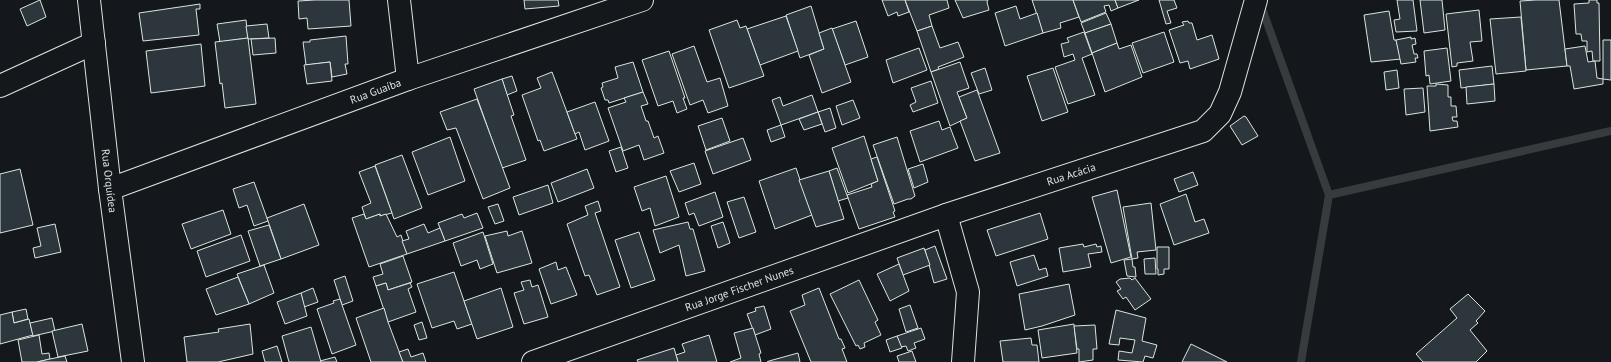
<svg xmlns="http://www.w3.org/2000/svg" width="1611" height="362" font-family="'PT Sans',sans-serif">
<rect width="100%" height="100%" fill="#14181c"/>
<g fill="none" stroke-linecap="round" stroke-linejoin="round">
<g stroke="#363b3e" stroke-width="8">
<path d="M1260,3L1329,195L1301,362"/>
<path d="M1329,195L1611,131"/>
</g>
</g>
<g fill="#2c363c" stroke="#d8e6dc">
<path d="M40,0L46,17L27,26L20,9Z"/>
<path d="M315,0H349L351,26L308,29L307,18L299,19L298,1Z"/>
<path d="M524,0H558L559,6L525,9Z"/>
<path d="M882,0H905L909,12L898,16L897,12L888,16Z"/>
<path d="M905,0H947L949,8L929,15L932,26L917,31Z"/>
<path d="M955,0H988L987,2L989,10L963,18Z"/>
<path d="M1032,0H1073L1079,17L1060,23L1061,28L1043,33Z"/>
<path d="M1073,0H1115L1118,8L1111,11L1109,5L1104,6L1106,12L1081,22Z"/>
<path d="M1115,0H1139L1118,8Z"/>
<path d="M1159,0H1174L1177,8L1167,11L1171,23L1166,24Z"/>
<path d="M1397,0H1413L1417,31L1396,32L1394,20L1400,19Z"/>
<path d="M1420,0H1442L1445,30L1424,33Z"/>
<path d="M1536,0H1559L1567,66L1526,70L1520,1Z"/>
<path d="M1589,0H1597V3H1599L1600,61H1593L1592,51L1587,52V41H1582L1581,34H1576L1574,4L1589,3Z"/>
<path d="M200,4V9H196L199,35L143,41L139,13Z"/>
<path d="M811,6L824,49L800,58L786,15Z"/>
<path d="M1016,6L1020,19L1037,13L1043,33L1005,46L995,13Z"/>
<path d="M1479,10L1482,41L1470,42L1473,61L1457,63V66L1452,67L1446,14Z"/>
<path d="M1389,11L1394,40H1396L1401,59L1371,62L1364,15Z"/>
<path d="M1106,13L1111,24L1085,33L1081,23Z"/>
<path d="M786,16L798,51L760,65L747,29Z"/>
<path d="M1521,17L1526,71L1496,74L1490,19Z"/>
<path d="M246,20L248,38L220,42L217,24Z"/>
<path d="M737,20L740,28L746,26L764,76L729,88L709,30Z"/>
<path d="M856,21L868,57L845,65L832,29Z"/>
<path d="M1188,21L1189,23H1192L1197,40L1212,35L1219,59L1190,69L1188,61L1180,63L1169,30L1184,25L1182,22Z"/>
<path d="M267,24L269,38L248,39L246,26Z"/>
<path d="M1111,24L1117,43L1092,53L1085,33Z"/>
<path d="M932,26L940,48L958,42L964,57L938,67L939,69L931,72L917,31Z"/>
<path d="M832,28L851,82L822,93L809,55L824,49L819,33Z"/>
<path d="M1084,32L1092,54L1082,58L1095,95L1068,104L1055,67L1075,60L1073,54L1064,57L1061,44L1069,42L1067,38Z"/>
<path d="M1164,32L1174,62L1143,73L1132,43Z"/>
<path d="M346,36L348,64H345L347,74L332,77L330,62L306,65L303,42H310V40Z"/>
<path d="M1411,37V39L1415,38L1416,44L1412,45L1414,54H1417L1418,58H1415L1416,62L1401,64L1396,40Z"/>
<path d="M248,38L256,104L225,108L222,83L220,84L215,42Z"/>
<path d="M275,38L276,53L253,55L251,39Z"/>
<path d="M1603,40H1611V80L1603,79Z"/>
<path d="M1117,43L1119,49L1131,45L1142,77L1105,92L1092,53Z"/>
<path d="M201,44L205,86L151,93L146,51Z"/>
<path d="M694,46L707,82L720,78L728,106L708,113L703,100L690,105L672,54Z"/>
<path d="M1585,46L1588,62L1595,61L1597,78L1603,79V84L1574,89L1570,66H1567L1565,49Z"/>
<path d="M919,48L927,70L893,83L886,60Z"/>
<path d="M1447,48L1451,81L1430,84L1429,75L1426,76L1424,51Z"/>
<path d="M669,51L685,98H683L687,109L677,113L673,101L658,106L642,60Z"/>
<path d="M330,62L332,81L307,84L304,65Z"/>
<path d="M633,62L643,92L609,103L608,100H605L601,88L603,87L602,83L618,78L615,67Z"/>
<path d="M960,62L969,88L957,92L967,118L950,126L931,72Z"/>
<path d="M1492,66L1494,84L1461,88L1459,70Z"/>
<path d="M985,68L992,90L979,94L971,73Z"/>
<path d="M1053,68L1068,112L1042,121L1027,76Z"/>
<path d="M1397,70L1399,88L1386,90L1384,72Z"/>
<path d="M552,72L577,139L544,151L540,140L538,141L522,95L541,88L537,78Z"/>
<path d="M512,76L517,91L507,95L502,79Z"/>
<path d="M502,79L514,115L511,116L526,160L502,168L474,89Z"/>
<path d="M931,81L938,103L913,112L910,105L916,102L911,88Z"/>
<path d="M1436,84L1448,85V97H1451V106H1456L1457,117H1452L1453,121H1457L1458,127L1430,131L1427,86H1436Z"/>
<path d="M1494,84L1495,101L1467,104L1466,87Z"/>
<path d="M1423,88L1425,112L1406,115L1404,89Z"/>
<path d="M977,90L1000,153L975,161L960,121L967,118L959,97Z"/>
<path d="M643,92L648,104L641,106L646,121H648L654,138L658,136L664,153L644,160L639,145L623,151L608,108L626,102L624,98Z"/>
<path d="M812,95L818,112L781,125L772,100L780,97L783,106Z"/>
<path d="M477,99L510,188L483,199L456,128L447,130L440,112Z"/>
<path d="M853,100L860,118L842,125L836,106Z"/>
<path d="M595,102L609,141L585,150L579,132L575,134L567,112Z"/>
<path d="M830,108L836,128L825,132L818,112Z"/>
<path d="M818,112L822,124L804,130L799,119Z"/>
<path d="M1244,116L1246,117L1258,136L1242,145L1230,126Z"/>
<path d="M722,118L730,141L706,150L698,126Z"/>
<path d="M939,121L942,130L950,127L958,148L920,162L910,131Z"/>
<path d="M781,125L785,137L771,142L767,130Z"/>
<path d="M864,136L878,181L848,193L832,148Z"/>
<path d="M450,137L465,181L428,195L412,152Z"/>
<path d="M897,137L915,196L911,199H908L894,204L873,145Z"/>
<path d="M743,138L751,160L713,174L705,151Z"/>
<path d="M621,147L628,168L616,172L609,151Z"/>
<path d="M402,155L422,208L394,219L375,165Z"/>
<path d="M877,157L895,211L893,212L895,217L859,229L847,195L872,187L871,184L878,181L871,159Z"/>
<path d="M694,163L701,184L679,192L670,171Z"/>
<path d="M923,164L928,182L914,188L908,169Z"/>
<path d="M375,166L392,213L380,216V214L366,219L362,207L371,203L359,172Z"/>
<path d="M796,168L812,215L775,229L759,181Z"/>
<path d="M837,168L848,198L838,201L829,171Z"/>
<path d="M20,169L33,225L0,233V174Z"/>
<path d="M587,169L594,188L558,202L551,183Z"/>
<path d="M829,171L844,219L816,227L799,180Z"/>
<path d="M1193,172L1198,185L1179,192L1174,179Z"/>
<path d="M666,176L679,217L655,226L650,208L642,211L634,187Z"/>
<path d="M254,182L268,221L254,226L247,205L239,208L233,189Z"/>
<path d="M548,185L553,203L519,215L513,197Z"/>
<path d="M1117,190L1131,257L1111,263L1092,197Z"/>
<path d="M715,192L723,217L699,226L694,213L689,215L685,203Z"/>
<path d="M1186,194L1195,222L1204,219L1209,233L1174,245L1160,204Z"/>
<path d="M744,197L756,232L739,238L727,202Z"/>
<path d="M598,201L601,211L595,213L620,287L597,295L589,275L585,276L567,224L588,215L585,206Z"/>
<path d="M1151,203L1156,250L1137,252L1138,258L1132,259L1123,207Z"/>
<path d="M304,204L319,245L281,259L267,218Z"/>
<path d="M498,204L504,221L495,224L488,207Z"/>
<path d="M223,210L231,234L191,249L182,224Z"/>
<path d="M477,213L483,228L445,241L438,223L462,214L464,218Z"/>
<path d="M1040,213L1048,239L996,256L987,230Z"/>
<path d="M364,214L366,219L380,214V216L386,214L397,237L401,235L407,254L369,267L352,218Z"/>
<path d="M688,222L690,229H693L705,271L686,276L679,245L660,253L653,230Z"/>
<path d="M723,222L730,243L718,248L711,226Z"/>
<path d="M55,224L61,252L35,258L33,248L41,246L37,228Z"/>
<path d="M424,224L428,233L440,228L445,241L407,254L402,241L409,239L406,231Z"/>
<path d="M269,225L281,259L260,266L248,231Z"/>
<path d="M507,231L508,236L522,231L532,263L497,273L485,236Z"/>
<path d="M483,232L493,264L480,269L477,260L461,266L453,243Z"/>
<path d="M639,232L655,280L631,288L615,240Z"/>
<path d="M241,235L250,261L206,277L197,251Z"/>
<path d="M1083,244L1084,247L1096,244L1097,247L1101,246L1102,252L1088,254L1091,267L1063,272L1059,248Z"/>
<path d="M935,246L947,279L934,283L925,250Z"/>
<path d="M1157,247H1169V269H1164V274L1158,275V269H1157Z"/>
<path d="M924,248L930,265L903,275L897,258Z"/>
<path d="M1034,255L1039,270L1046,268L1048,276L1017,286L1010,262Z"/>
<path d="M403,256L412,282L388,290L386,283L376,286L373,277L383,274L380,264Z"/>
<path d="M1155,258L1156,274H1145L1144,259Z"/>
<path d="M1132,259L1133,267H1135L1136,277L1127,276L1124,260Z"/>
<path d="M556,262L558,270L566,267L577,295L551,304L539,269Z"/>
<path d="M899,264L909,291L890,301L877,274Z"/>
<path d="M264,265L274,293L249,304L237,274Z"/>
<path d="M454,272L472,324L457,329L454,321L432,328L417,284Z"/>
<path d="M345,276L353,301L342,305L334,280Z"/>
<path d="M238,277L249,304L216,315L206,289Z"/>
<path d="M1130,278L1132,280L1135,278L1151,299L1135,310L1126,297L1123,299L1117,291L1121,289L1116,282L1120,279Z"/>
<path d="M530,280L532,287L538,285L548,317L524,324L514,293L524,290L521,282Z"/>
<path d="M859,280L878,320L875,322L881,335L864,343L865,347L860,349L858,345L856,346L830,294Z"/>
<path d="M386,283L388,290L410,283L412,287L408,289L416,312L388,322L376,286Z"/>
<path d="M1069,284L1075,315L1042,326L1025,330L1019,294Z"/>
<path d="M313,288L318,302L304,307L301,293Z"/>
<path d="M501,288L513,327L477,339L464,301Z"/>
<path d="M819,288L839,339H841L845,348L842,349L847,362H811L790,311L805,305L802,295Z"/>
<path d="M301,293L307,316L285,324L277,302Z"/>
<path d="M1468,294L1485,311L1476,321L1478,323L1470,330L1487,351L1476,362H1423L1416,354L1457,318L1450,309Z"/>
<path d="M340,299L356,345L332,354L317,309L334,303L333,301Z"/>
<path d="M910,305L918,328L906,332L899,309Z"/>
<path d="M764,306L771,329L755,335L747,314L756,311L755,308Z"/>
<path d="M384,308L388,322L403,362H371L356,318Z"/>
<path d="M26,309L28,319L14,323L12,312Z"/>
<path d="M1116,310L1146,318L1142,341L1157,345L1153,358L1145,356L1143,362L1118,360L1119,351L1132,353L1135,340L1120,338L1119,345L1109,344Z"/>
<path d="M12,312L14,323L29,319L33,335L0,344V315Z"/>
<path d="M52,318L55,331L33,336L30,323Z"/>
<path d="M422,322L427,338L419,340L414,325Z"/>
<path d="M82,324L88,351L58,357L52,331Z"/>
<path d="M250,324L253,354L218,362H187L184,337L219,332L218,329Z"/>
<path d="M1074,324L1077,353L1042,358L1038,330Z"/>
<path d="M1095,325L1097,349H1093V360L1079,362V349H1077L1074,326Z"/>
<path d="M311,327L321,362H289L282,336Z"/>
<path d="M753,328L761,353L759,354L761,362H730L741,358L734,333Z"/>
<path d="M921,328L925,339L914,343L916,348L908,351L906,346L901,347L897,336Z"/>
<path d="M39,335L42,354L49,353L50,359L37,362H22L18,340Z"/>
<path d="M709,335L717,362H678L676,355L685,352L682,344Z"/>
<path d="M897,336L902,348L890,352L886,340Z"/>
<path d="M1031,338L1032,345H1037L1039,362H1003L1000,341Z"/>
<path d="M1191,344L1227,362H1182Z"/>
<path d="M277,346L282,362H265L262,351Z"/>
<path d="M674,348L678,362H638L637,360Z"/>
<path d="M408,349L411,357L423,353L426,362H403L399,352Z"/>
<path d="M912,351L916,362H899L897,356Z"/>
<path d="M798,353L800,362H767L769,361Z"/>
<path d="M65,356L67,362H37L50,359Z"/>
<path d="M335,357L337,362H321L320,361Z"/>
</g>
<g fill="none" stroke-linecap="round" stroke-linejoin="round">
<defs>
<g id="minor">
<path id="s1" d="M89,0L110,189L133,362"/>
<path d="M399,0L408,79"/>
<path d="M0,86L94,43"/>
<path id="s2" d="M110,189L408,79L642,0"/>
<path d="M946,215L968,292L963,362"/>
<path id="s3" d="M533,362L946,215L1203,131L1220,114L1230,92L1256,0"/>
</g>
</defs>
<use href="#minor" stroke="#d8e6dc" stroke-width="24"/>
<use href="#minor" stroke="#14181c" stroke-width="22"/>
</g>
<g text-anchor="middle" stroke-width="3" stroke-linejoin="round" paint-order="stroke">
<g font-size="11" fill="#d8e6dc" stroke="#14181c">
<text dy="4" stroke="none"><textPath href="#s2" startOffset="283">Rua Guaíba</textPath></text>
<text dy="4" stroke="none"><textPath href="#s3" startOffset="570">Rua Acácia</textPath></text>
<text dy="4" stroke="none"><textPath href="#s1" startOffset="182">Rua Orquídea</textPath></text>
<text dy="4" stroke="none"><textPath href="#s3" startOffset="219">Rua Jorge Fischer Nunes</textPath></text>
</g>
</g>
</svg>
